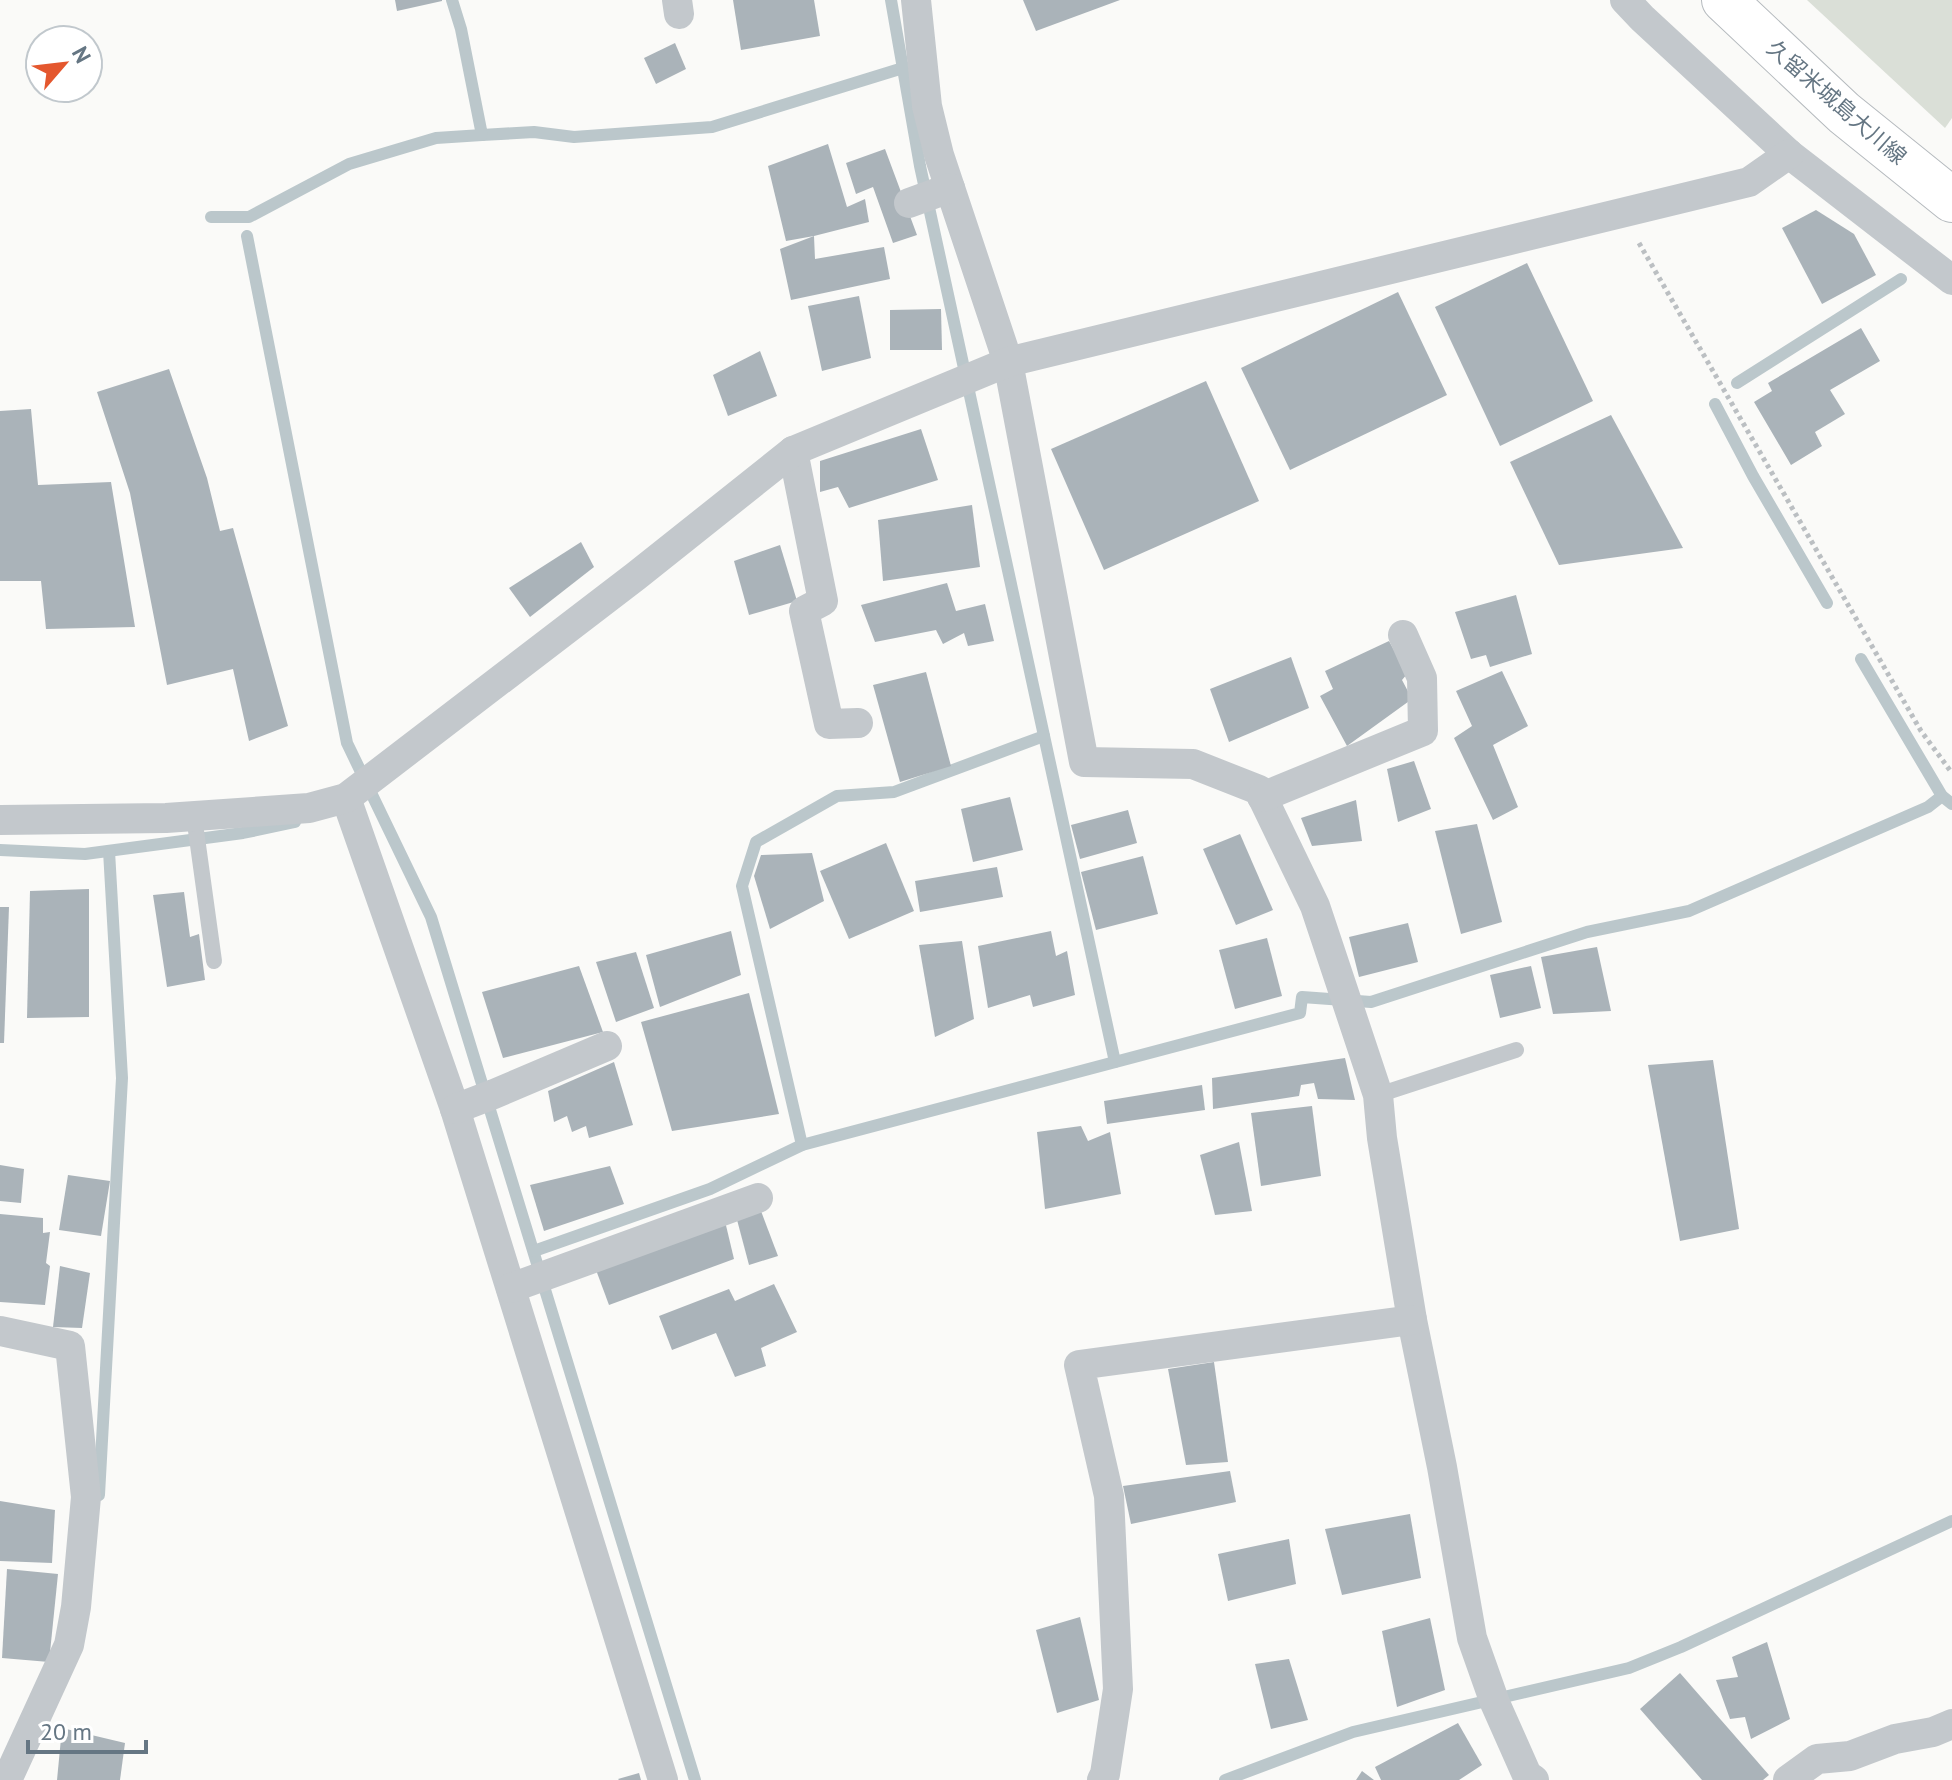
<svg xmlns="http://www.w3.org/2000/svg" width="1952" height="1780" font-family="'PT Sans','Noto Sans JP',sans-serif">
<rect width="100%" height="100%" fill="#fafaf8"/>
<path fill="#dadfd7" d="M1807,0H1952V118L1945,128Z"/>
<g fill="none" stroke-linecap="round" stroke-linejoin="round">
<g stroke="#bbc7cb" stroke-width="12">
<path d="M452,0L461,29L482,135L534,132L574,137L712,127L903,68"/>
<path d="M891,0L920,166L1115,1062"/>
<path d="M211,217H249L349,164L436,138L482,135"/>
<path d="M247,236L347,743L431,917L695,1780"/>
<path d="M1737,383L1901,279"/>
<path d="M1715,404L1753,476L1827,603"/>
<path d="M1861,659L1942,796L1952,804"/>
<path d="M0,850L85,854L243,833L295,822"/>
<path d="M802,1145L742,886L756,842L837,796L894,792L1044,736"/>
<path d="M534,1251L710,1189L802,1145L1300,1013L1302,997L1371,1002L1587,932L1689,911L1928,807L1942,796"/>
<path d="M99,1495L122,1078L109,851"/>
<path d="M1225,1780L1353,1732L1629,1668L1681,1647L1952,1521"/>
</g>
</g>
<g fill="#aab3b9">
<path d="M395,0H442V1L397,11Z"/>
<path d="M733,0H814L820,36L741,50Z"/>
<path d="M1023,0H1120L1036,31Z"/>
<path d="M675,43L686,69L656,84L644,58Z"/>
<path d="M828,144L847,207L865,199L869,222L814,236L786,241L768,166Z"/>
<path d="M885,149L917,235L893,243L873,187L856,194L846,163Z"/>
<path d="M1816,210L1854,234L1876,275L1822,304L1782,228Z"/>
<path d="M814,236L815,259L884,247L890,279L791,300L780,249Z"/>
<path d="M1527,263L1593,401L1500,446L1435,307Z"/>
<path d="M1398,292L1447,395L1290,470L1241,368Z"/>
<path d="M859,296L871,358L822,371L808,306Z"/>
<path d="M941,309L942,350H890V310Z"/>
<path d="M1861,328L1880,361L1830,390L1845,414L1815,432L1822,446L1791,465L1754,402L1772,391L1768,383Z"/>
<path d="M760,351L777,396L728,416L713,375Z"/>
<path d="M169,369L207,478L220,531L233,528L288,726L249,741L233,669L167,685L130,493L97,392Z"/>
<path d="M1206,381L1259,501L1104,570L1051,449Z"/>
<path d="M31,409L38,485L111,482L135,627L46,629L41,581H0V411Z"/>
<path d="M1611,415L1683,548L1559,565L1510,462Z"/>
<path d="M921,429L938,480L849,508L838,487L820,492V461Z"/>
<path d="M972,505L980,567L883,581L878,520Z"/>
<path d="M581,542L594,567L530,617L509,588Z"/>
<path d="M780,545L797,601L749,615L734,561Z"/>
<path d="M947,583L956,611L985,604L994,641L968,646L964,633L943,644L936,630L875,642L861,605Z"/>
<path d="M1516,595L1532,654L1490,667L1486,655L1471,659L1455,612Z"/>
<path d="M1389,641L1407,674L1402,680L1412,699L1347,746L1320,696L1333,689L1325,671Z"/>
<path d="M1291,657L1309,708L1229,742L1210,689Z"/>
<path d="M1502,671L1528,726L1493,745L1518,807L1493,820L1454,738L1472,726L1456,691Z"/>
<path d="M926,672L951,766L900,782L873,685Z"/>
<path d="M1414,761L1431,809L1398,822L1387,769Z"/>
<path d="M1010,797L1023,850L973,862L961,809Z"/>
<path d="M1356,800L1362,841L1312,846L1301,818Z"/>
<path d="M1128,810L1137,843L1080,859L1071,825Z"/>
<path d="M1477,824L1502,922L1461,934L1435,831Z"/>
<path d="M1240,834L1273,910L1236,925L1203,849Z"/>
<path d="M886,843L914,911L849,939L820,871Z"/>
<path d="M812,853L824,901L770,929L754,876L761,855Z"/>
<path d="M1143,856L1158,914L1096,930L1081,872Z"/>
<path d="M997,867L1003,897L920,912L915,881Z"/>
<path d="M89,889V1017L27,1018L30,891Z"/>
<path d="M184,892L190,937L199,934L205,980L167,987L153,895Z"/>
<path d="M0,907H9L4,1043H0Z"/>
<path d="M1408,923L1418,962L1359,977L1349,937Z"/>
<path d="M731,931L741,975L660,1007L646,955Z"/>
<path d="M1051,931L1056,956L1067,951L1075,995L1033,1007L1030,995L988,1008L978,946Z"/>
<path d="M1267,938L1282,996L1235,1009L1219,950Z"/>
<path d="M962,941L974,1019L935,1037L919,945Z"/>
<path d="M1597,947L1611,1011L1553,1014L1541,957Z"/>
<path d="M636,952L654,1008L616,1022L596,962Z"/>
<path d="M579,966L603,1032L503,1058L482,992Z"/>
<path d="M1531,966L1541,1008L1500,1018L1490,975Z"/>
<path d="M749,993L779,1114L672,1131L641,1022Z"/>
<path d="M1345,1058L1355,1100L1318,1099L1314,1083L1301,1085L1299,1096L1213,1109L1212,1078Z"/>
<path d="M1713,1060L1739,1229L1680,1241L1648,1065Z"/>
<path d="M614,1062L633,1125L589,1138L586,1126L572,1132L567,1116L554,1122L548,1091Z"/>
<path d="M1202,1085L1205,1110L1107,1124L1104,1101Z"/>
<path d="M1312,1106L1321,1176L1261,1186L1251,1113Z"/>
<path d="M1081,1126L1088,1141L1110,1132L1121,1194L1045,1209L1037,1132Z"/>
<path d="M1239,1142L1252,1211L1215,1215L1200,1155Z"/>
<path d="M0,1165L24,1169L21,1203L0,1201Z"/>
<path d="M610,1166L624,1204L544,1231L530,1185Z"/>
<path d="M68,1175L110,1181L101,1236L59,1230Z"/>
<path d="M761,1211L778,1256L749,1265L736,1216Z"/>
<path d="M0,1214L43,1218V1233L50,1232L46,1263L50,1266L45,1305L0,1302Z"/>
<path d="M724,1217L734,1259L609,1305L589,1251Z"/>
<path d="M60,1266L90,1273L82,1328L53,1327Z"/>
<path d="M774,1284L797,1332L761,1348L766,1366L735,1377L716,1333L672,1350L659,1316L729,1289L735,1301Z"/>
<path d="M1214,1362L1228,1462L1186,1465L1168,1369Z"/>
<path d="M1230,1471L1236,1502L1131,1524L1123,1486Z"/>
<path d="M0,1501L55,1510L52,1563L0,1561Z"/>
<path d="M1410,1514L1421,1578L1342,1595L1325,1529Z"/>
<path d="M1289,1539L1296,1584L1228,1601L1218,1554Z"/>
<path d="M7,1569L58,1574L49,1662L2,1658Z"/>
<path d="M1080,1617L1099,1700L1057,1713L1036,1630Z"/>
<path d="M1430,1618L1445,1690L1397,1707L1382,1631Z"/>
<path d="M1767,1642L1790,1719L1751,1739L1745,1717L1730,1719L1716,1680L1738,1677L1732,1657Z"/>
<path d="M1289,1659L1308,1720L1271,1729L1255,1664Z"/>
<path d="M1680,1673L1769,1775L1763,1780H1702L1640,1709Z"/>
<path d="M1458,1723L1482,1765L1459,1780H1381L1375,1767Z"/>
<path d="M62,1728L125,1743L120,1780H57Z"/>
<path d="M1362,1771L1374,1780H1356Z"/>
<path d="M639,1773L641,1780H619L618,1779Z"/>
</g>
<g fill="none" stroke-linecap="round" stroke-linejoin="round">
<defs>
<path id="primary" d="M1724,0L1844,113L1952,200"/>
</defs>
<use href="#primary" stroke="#b5babe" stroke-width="46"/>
<path stroke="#bbbfc2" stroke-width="5" stroke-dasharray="4 4" stroke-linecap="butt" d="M1639,243L1921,731L1952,773"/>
<g stroke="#c3c8cc" stroke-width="16">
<path d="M194,816L214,961"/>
<path d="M1378,1095L1516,1050"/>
</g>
<g stroke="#c3c8cc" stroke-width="30">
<path d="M677,0L679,14"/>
<path d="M916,0L927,106L939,155L1008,362L1084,762L1193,764L1259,790L1315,906L1378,1095L1382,1138L1412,1320L1442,1467L1472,1638L1495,1703L1527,1775L1534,1780"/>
<path d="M1625,0L1642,18L1789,154L1952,280"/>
<path d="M909,203L950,188"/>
<path d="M793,451L823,601L804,611L829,724L858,723"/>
<path d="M1262,797L1423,731L1422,678L1403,635"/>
<path d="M346,798L455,1109L663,1780"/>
<path d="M0,820L166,818L309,808L346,798L636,576L793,451L1008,362L1749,182L1789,154"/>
<path d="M455,1109L494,1094L607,1046"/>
<path d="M511,1288L758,1198"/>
<path d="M0,1331L70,1346L86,1497L76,1607L69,1645L7,1780"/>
<path d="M1102,1780L1105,1774L1118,1689L1109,1496L1079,1365L1412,1320"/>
<path d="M1788,1780L1817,1759L1850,1756L1895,1739L1933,1732L1952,1724"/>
</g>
<use href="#primary" stroke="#fff" stroke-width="44"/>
</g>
<g text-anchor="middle" stroke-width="8" stroke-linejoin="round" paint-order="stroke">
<g font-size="22" fill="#657683" stroke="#fff">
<text transform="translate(1837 102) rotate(41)" y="8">久留米城島大川線</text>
</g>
</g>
<g transform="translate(64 64) rotate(62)"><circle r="38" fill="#ffffff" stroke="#c1c8cd" stroke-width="2"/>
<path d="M0-6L14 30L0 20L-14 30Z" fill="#e4572e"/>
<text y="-12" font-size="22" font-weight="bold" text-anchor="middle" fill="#657683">N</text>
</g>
<path d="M28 1740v12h118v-12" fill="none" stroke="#657683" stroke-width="4"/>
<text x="40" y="1740" font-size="24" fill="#657683" stroke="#ffffff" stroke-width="6" paint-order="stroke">20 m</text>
</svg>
